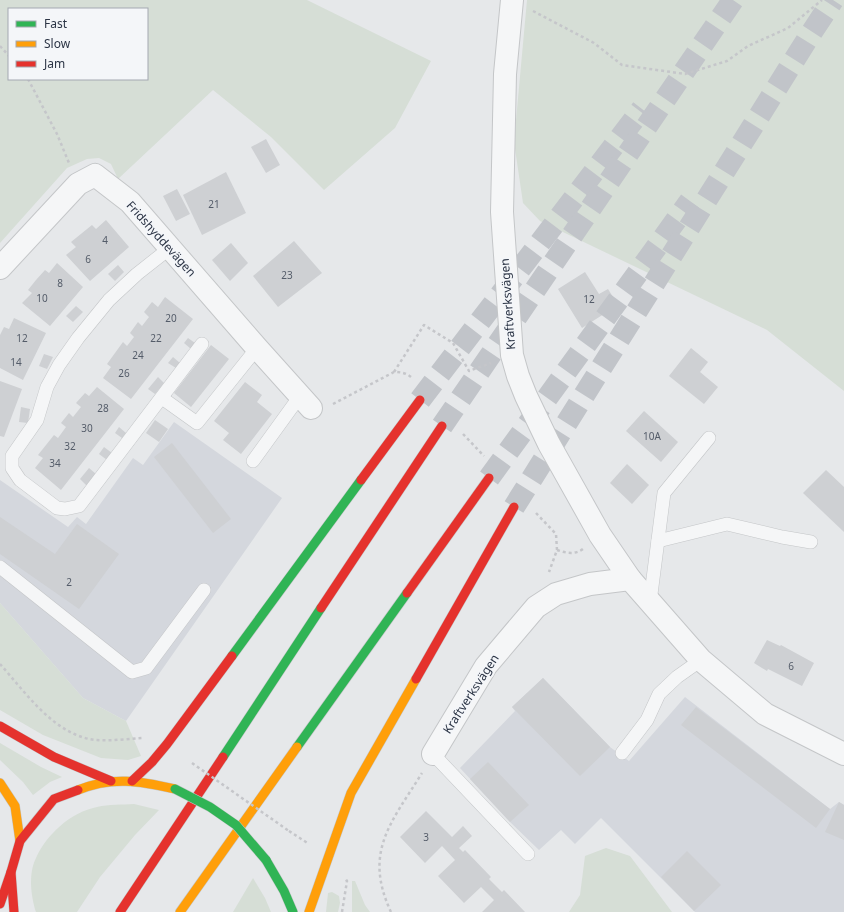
<svg xmlns="http://www.w3.org/2000/svg" width="844" height="912" font-family="'Noto Sans',sans-serif">
<rect width="100%" height="100%" fill="#e6e8ea"/>
<g fill="#d4d7dd">
<path d="M174,422L282,498L126,721L83,698L0,603V480L68,527L77,517L86,524L133,458L143,465Z"/>
<path d="M543,678L610,747L629,761L685,697L830,809L839,802L844,805V912H695L601,818L575,844L561,830L539,850L510,822L460,768L515,711L512,707Z"/>
</g>
<g fill="#d6ded6" fill-rule="evenodd">
<path d="M0,0H307L431,61L395,128L324,190L271,137L213,90L118,179L111,164L99,158L87,159L67,168L0,243ZM9,9H147V79H9Z"/>
<path d="M527,0H844V391L767,330L540,221L523,203L514,142Z"/>
<path d="M0,603L83,698L126,721L141,756L128,760L101,758L43,735L0,710Z"/>
<path d="M0,743L41,767L62,777L50,782L33,795L23,782L0,760Z"/>
<path d="M134,804L159,810L135,835L100,877L77,912H36C31,896 28,874 36,858C47,834 71,812 97,807C109,804 122,805 134,804Z"/>
<path d="M606,848L630,856L672,912H569L580,895L585,856Z"/>
<path d="M253,878L265,898L271,912H233Z"/>
<path d="M352,881H355L365,905L370,912H352Z"/>
<path d="M332,892L339,896L340,903L338,912H326L328,893Z"/>
</g>
<g fill="#ced0d3">
<path d="M266,139L280,165L266,173L251,147Z"/>
<path d="M226,172L246,213L202,235L183,195Z"/>
<path d="M177,189L190,214L176,221L163,196Z"/>
<path d="M106,220L129,247L90,281L66,255L76,247L71,242L92,225L96,229Z"/>
<path d="M294,241L322,273L278,307L253,276Z"/>
<path d="M231,243L248,263L230,281L212,260Z"/>
<path d="M57,263L83,287L50,326L22,303L32,293L28,290L36,280L45,270L49,273Z"/>
<path d="M118,265L124,272L115,281L108,274Z"/>
<path d="M585,272L599,294L608,289L618,305L582,328L558,289Z"/>
<path d="M165,297L193,319L131,399L103,378L111,367L107,364L123,342L127,346L134,337L130,333L138,322L142,326L149,317L144,312L152,302L158,307Z"/>
<path d="M76,306L83,312L73,322L66,316Z"/>
<path d="M14,318L46,333L23,380L0,368V335L4,327L9,329Z"/>
<path d="M188,338L195,343L191,349L184,343Z"/>
<path d="M211,345L229,359L191,407L174,393Z"/>
<path d="M691,348L708,362L700,372L718,387L704,404L669,376Z"/>
<path d="M44,354L53,357L47,369L39,366Z"/>
<path d="M173,357L180,363L176,368L168,363Z"/>
<path d="M158,377L164,383L155,394L148,389Z"/>
<path d="M0,381L22,389L4,437L0,436Z"/>
<path d="M245,382L262,395L257,402L272,414L241,454L223,440L229,433L214,421Z"/>
<path d="M97,387L124,409L61,490L35,468L43,458L38,455L54,435L58,438L66,427L61,423L69,413L73,417L81,407L76,403L85,393L89,396Z"/>
<path d="M21,407L30,409L28,423L19,422Z"/>
<path d="M644,411L678,442L661,462L626,431Z"/>
<path d="M155,420L168,429L159,442L146,433Z"/>
<path d="M119,427L126,433L122,438L115,433Z"/>
<path d="M172,443L231,519L213,533L154,457Z"/>
<path d="M104,447L112,453L107,460L99,454Z"/>
<path d="M627,464L649,485L632,504L610,483Z"/>
<path d="M89,468L96,474L87,486L80,479Z"/>
<path d="M826,470L844,487V532L803,493Z"/>
<path d="M0,517L55,554L77,524L119,554L79,609L0,554Z"/>
<path d="M767,640L780,646L781,645L814,663L802,686L768,669L767,671L754,663Z"/>
<path d="M543,678L610,747L580,776L512,707Z"/>
<path d="M696,707L830,809L816,828L681,725Z"/>
<path d="M488,762L529,805L510,822L470,779Z"/>
<path d="M839,802L844,805V840L825,832Z"/>
<path d="M426,811L452,837L463,826L472,836L459,848L463,852L465,850L491,877L489,879L502,892L504,890L525,912H482L494,900L481,887L464,903L438,876L455,860L442,846L425,863L400,837Z"/>
<path d="M687,851L721,885L694,911L661,877Z"/>
</g>
<g fill="none" stroke-linecap="round" stroke-linejoin="round">
<g stroke="#c1c4c9" stroke-width="22" stroke-dasharray="22 11" stroke-linecap="butt">
<path d="M420,400L642,109"/>
<path d="M442,426L733,0"/>
<path d="M489,478L690,201"/>
<path d="M514,507L808,38L833,0"/>
</g>
<defs>
<g id="lane">
<path d="M170,248L137,274L109,300L78,338L59,365L47,387L37,420L12,456V468L20,480L57,508L65,509L79,506L202,344"/>
<path d="M162,398L197,423L257,348"/>
<path d="M253,461L300,396"/>
<path d="M658,541L727,524L782,537L811,542"/>
<path d="M0,567L132,672L146,668L204,590"/>
<path d="M650,602L664,493L709,438"/>
<path d="M622,753L647,720L659,694L677,677L701,660"/>
<path d="M433,754L528,854"/>
</g>
<g id="street">
<path d="M512,0L505,74L502,212L512,355L518,376L526,396L549,444L600,535L630,579L701,660L765,714L844,754"/>
<path d="M0,268L78,184L95,175L130,202L257,348L311,408"/>
<path d="M433,754L486,666L536,607L556,594L590,584L630,579"/>
</g>
<g id="fast">
<path d="M232,656L361,480"/>
<path d="M297,747L407,593"/>
<path d="M223,757L321,608"/>
<path d="M266,860L284,891L293,912"/>
</g>
<g id="slow">
<path d="M0,783L15,806L20,841"/>
<path d="M78,790C112,776 140,781 175,789"/>
<path d="M180,912L297,747"/>
<path d="M309,912L351,793L416,679"/>
</g>
<g id="jam">
<path d="M361,480L420,400"/>
<path d="M407,593L489,478"/>
<path d="M321,608L442,426"/>
<path d="M416,679L514,507"/>
<path d="M0,726L54,757L111,781"/>
<path d="M132,781L152,762L167,744L232,656"/>
<path d="M0,904L11,872"/>
<path d="M14,912L11,872L20,841L54,799L78,790"/>
<path d="M120,912L223,757"/>
</g>
</defs>
<use href="#lane" stroke="#c4c6c8" stroke-width="14"/>
<use href="#street" stroke="#c4c6c8" stroke-width="24"/>
<use href="#fast" stroke="#c4c6c8" stroke-width="10"/>
<use href="#slow" stroke="#c4c6c8" stroke-width="10"/>
<use href="#jam" stroke="#c4c6c8" stroke-width="10"/>
<g stroke="#c5c6ca" stroke-width="2.5" stroke-dasharray="3 3" stroke-linecap="butt">
<path d="M533,11L594,43L622,65L685,74L727,61L748,46L788,28L822,0"/>
<path d="M0,46L9,56"/>
<path d="M28,79L57,134L69,163"/>
<path d="M394,372L424,325L453,343L469,371L491,363"/>
<path d="M333,404L394,372C401,372 407,373 412,378"/>
<path d="M463,434L484,456"/>
<path d="M536,513L556,534L557,550L549,572"/>
<path d="M557,550C566,553 575,555 583,549"/>
<path d="M0,664C26,693 55,736 96,740C111,741 127,739 142,738"/>
<path d="M289,831L309,844"/>
<path d="M342,912L347,881L345,878"/>
<path d="M391,912C363,852 391,823 422,773"/>
</g>
<use href="#lane" stroke="#f5f6f7" stroke-width="13"/>
<use href="#street" stroke="#f5f6f7" stroke-width="22"/>
<use href="#fast" stroke="#30b455" stroke-width="9"/>
<use href="#slow" stroke="#ff9f0a" stroke-width="9"/>
<use href="#jam" stroke="#e5322d" stroke-width="9"/>
<defs>
<path id="fast-bridge" d="M175,789L210,807L236,825L266,860"/>
</defs>
<use href="#fast-bridge" stroke="#c4c6c8" stroke-width="10" stroke-linecap="butt"/>
<path stroke="#c5c6ca" stroke-width="2.5" stroke-dasharray="3 3" stroke-linecap="butt" d="M192,763L289,831"/>
<use href="#fast-bridge" stroke="#30b455" stroke-width="9"/>
</g>
<g text-anchor="middle" stroke-width="4" stroke-linejoin="round" paint-order="stroke">
<g font-size="10" fill="#545c69">
<text x="214" y="208">21</text>
<text x="105" y="244">4</text>
<text x="88" y="263">6</text>
<text x="287" y="279">23</text>
<text x="60" y="287">8</text>
<text x="42" y="302">10</text>
<text x="589" y="303">12</text>
<text x="171" y="322">20</text>
<text x="22" y="342">12</text>
<text x="156" y="342">22</text>
<text x="138" y="359">24</text>
<text x="16" y="366">14</text>
<text x="124" y="377">26</text>
<text x="103" y="412">28</text>
<text x="87" y="432">30</text>
<text x="652" y="440">10A</text>
<text x="70" y="450">32</text>
<text x="55" y="467">34</text>
<text x="69" y="586">2</text>
<text x="791" y="670">6</text>
<text x="426" y="841">3</text>
</g>
<g font-size="12" fill="#2b3445" stroke="#f4f6f9">
<text transform="translate(161 239) rotate(48)" y="4">Fridshyddevägen</text>
<text transform="translate(508 304) rotate(-94)" y="4">Kraftverksvägen</text>
<text transform="translate(471 694) rotate(-57)" y="4">Kraftverksvägen</text>
</g>
</g>
<rect x="8" y="8" width="140" height="72" fill="#f4f6f9" stroke="#a4a8b1"/>
<rect x="16" y="21" width="20" height="6" fill="#30b455" stroke="#a4a8b1"/>
<text x="44" y="28" font-size="12" fill="#2b3445">Fast</text>
<rect x="16" y="41" width="20" height="6" fill="#ff9f0a" stroke="#a4a8b1"/>
<text x="44" y="48" font-size="12" fill="#2b3445">Slow</text>
<rect x="16" y="61" width="20" height="6" fill="#e5322d" stroke="#a4a8b1"/>
<text x="44" y="68" font-size="12" fill="#2b3445">Jam</text>
</svg>
